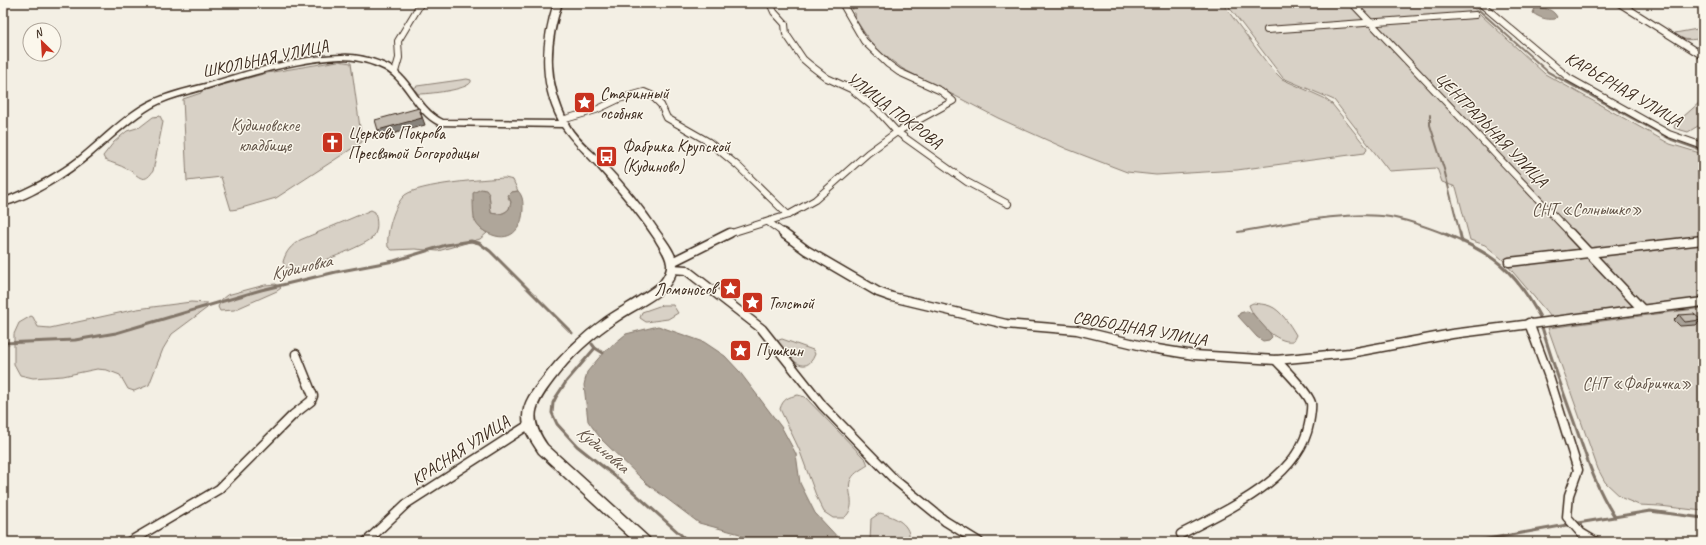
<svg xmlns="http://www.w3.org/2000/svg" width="1706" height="545" font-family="Caveat,sans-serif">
<rect width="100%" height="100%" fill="#f3efe4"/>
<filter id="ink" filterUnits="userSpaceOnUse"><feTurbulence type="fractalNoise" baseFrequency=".025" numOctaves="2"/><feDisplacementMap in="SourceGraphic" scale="8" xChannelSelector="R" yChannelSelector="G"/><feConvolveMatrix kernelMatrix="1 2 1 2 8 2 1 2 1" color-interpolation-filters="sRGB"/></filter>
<g filter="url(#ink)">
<g fill="#d8d1c6" stroke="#8a7e72">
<path d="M851,3H1222L1270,67L1282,79L1324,98L1332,104L1367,148L1365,153L1237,170L1156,175L1127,172L1067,149L998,118L903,69L880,52L870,41L856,20Z"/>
<path d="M1226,3H1468L1545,74L1670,144L1703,154V298L1551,317L1502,259L1485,245L1470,240L1456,187L1442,182L1437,168L1389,171L1334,100L1283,78Z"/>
<path d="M1703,28V38C1692,40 1683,42 1675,33Z"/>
<path d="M338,61L351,63L362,142L276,198L238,209L231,210L221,177L187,181L183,99L201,93V91L267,73Z"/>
<path d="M467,79L471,80V82C467,90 428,94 418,94L414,88L417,86Z"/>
<path d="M1700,102L1703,103V123L1688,132L1674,128L1675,124Z"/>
<path d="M160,116L163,122L153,171C143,187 137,173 127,169C120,165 112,163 105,160L103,156L114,142L127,131L140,127L153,117Z"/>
<path d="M505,178L513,180L518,191L512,192L508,198L511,202L509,209C503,214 499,215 491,213L489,194L480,228L487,233L480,239L438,251L415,249L392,250L388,247C386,234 394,204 405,195C419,184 485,179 505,178Z"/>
<path d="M371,210L375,212C377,220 379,231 372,238C364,246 312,266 300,269C296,270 291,269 287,269L283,262C286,251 291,246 300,240Z"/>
<path d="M276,284L281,288L277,291L234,310L220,311L218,307L222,299L227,295L265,285Z"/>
<path d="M191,302L207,303V308L172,334L163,349L149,385L134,391L128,389L120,375L107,370L97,369L63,376L33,378L20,375L14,364V334L19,323L31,316L33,317L38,327L50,328L137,309Z"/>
<path d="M1253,303C1259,304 1265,304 1270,306C1281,310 1290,325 1296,335L1293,341C1276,344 1254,320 1249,305Z"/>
<path d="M662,305H673L678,313L668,319L646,322L640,318L642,312Z"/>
<path d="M1703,308V511L1660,506L1639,505L1622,498L1605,482L1598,469L1548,328Z"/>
<path d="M782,339L813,350L815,354C805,380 787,354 778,343L779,340Z"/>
<path d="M798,395L805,397L866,460L868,465C862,469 855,472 851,479C845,492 859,505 844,518H833L824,512L817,498L799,449L780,409C783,399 788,397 798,395Z"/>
<path d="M880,513C895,517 912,524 909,542H870L871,519Z"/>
</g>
<g fill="#afa69a" stroke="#817468">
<path d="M1535,8C1544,8 1552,8 1557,17L1555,19C1546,20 1540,18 1533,13Z"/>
<path d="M481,189L486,190L489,194L491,213C499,215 504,214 509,209L511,202L508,195L512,192L518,191C523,196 523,202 523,208C523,230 509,244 488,233C481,230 476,225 474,218C473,210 473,201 473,193Z"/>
<path d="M1247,311L1252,313L1270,333L1272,337L1269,340L1263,341L1257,337L1238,316L1240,313Z"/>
<path d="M658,326L704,342L725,356L739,371L782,428L796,454L800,483L815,513L842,542H746L740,534L699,523L646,483L601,439L588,421L584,385L587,372L603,353L626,334Z"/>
</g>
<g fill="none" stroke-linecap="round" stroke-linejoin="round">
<g stroke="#817468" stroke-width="2">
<path d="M1471,3L1548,72L1672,140L1703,151"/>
<path d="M1430,115V125L1444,169L1460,234"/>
<path d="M1238,232C1282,225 1347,210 1390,217C1409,220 1427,227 1445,234"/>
</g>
<g stroke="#817468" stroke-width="3">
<path d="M1443,233C1493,253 1514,269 1540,317"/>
<path d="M1460,233L1462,242"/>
<path d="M1542,327C1551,358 1562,389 1573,419C1585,453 1595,487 1615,517"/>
<path d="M3,343L75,340L116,333L261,290L336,272L394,261L446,245L471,241L479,243L490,251L572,333"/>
<path d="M592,344L595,348L566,382L556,397L553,403L552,413L557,424L577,446L621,481L689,542"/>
<path d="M595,348L603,353"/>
<path d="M1578,523L1650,511L1703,518"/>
<path d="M1471,542L1567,525"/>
</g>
<defs>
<g id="street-far1">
<path d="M770,3L774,12L785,24L786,34L803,59L810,65L827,78L851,89L878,111L897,132L967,182L1008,204"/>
<path d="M1352,3L1571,234"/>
<path d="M1480,3L1569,78L1669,134L1703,146"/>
<path d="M1619,3L1703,56"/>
<path d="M1267,30L1475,15"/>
<path d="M395,72L399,58L398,41L421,3"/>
<path d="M562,120L596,110L619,99L644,92L651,95L661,105L667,118L709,142L738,166L788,215"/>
<path d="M768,222L785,234"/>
<path d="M728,234L788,215L815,200L868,153L897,132L953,101L941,91L899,72L888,64L864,41L842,3"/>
</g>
<g id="street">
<path d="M783,233L806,250L878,292L892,297L1006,324L1077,330L1151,348L1194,355L1276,360L1350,353L1452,334L1703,302"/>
<path d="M1570,233L1642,309"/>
<path d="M672,262L730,233"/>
<path d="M1509,262L1703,240"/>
<path d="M672,269L686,270L762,329L823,406L895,480L945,521L979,542"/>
<path d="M1529,323L1549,377L1578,470L1569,495L1567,517L1581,533L1596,542"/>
<path d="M1181,534C1226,510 1299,479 1309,424C1310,418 1312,408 1311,403C1308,392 1284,369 1276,360"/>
<path d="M129,542L219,489L293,415L311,401L313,396L296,354"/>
<path d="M366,542L406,504L530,424"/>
</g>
<path id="secondary" d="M554,3H562C547,48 548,84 569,125C577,140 593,151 604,163C624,184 643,207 659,231C666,241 677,254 677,266C677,274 672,282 667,288C656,300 633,310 619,320C594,336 571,357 553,381C534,406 528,418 547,445L649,538L650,542H635L539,453C532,442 523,430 523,417C523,402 533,390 542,379C560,355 581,335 605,318C623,306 642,296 659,283C663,278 668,271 667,264C666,255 659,247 655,239C639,215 620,192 600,170C587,155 573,143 562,127L439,125C412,112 407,78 379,67C367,62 354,59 341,59C297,61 253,75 211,87C189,94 165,98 146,111C126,124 110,140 92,155C68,175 33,198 3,206V199C30,188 56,175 79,157C100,140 118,121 140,107C161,94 186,89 209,83C251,70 297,56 342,55C356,54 370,58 383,63C412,74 417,108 443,120L559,121C539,83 541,43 554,3Z"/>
</defs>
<use href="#street-far1" stroke="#3b2a1e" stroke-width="8"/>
<use href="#street" stroke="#3b2a1e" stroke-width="11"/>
<use href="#secondary" stroke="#3b2a1e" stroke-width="3"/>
<use href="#street-far1" stroke="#fbf7ec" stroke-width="6"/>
<use href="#street" stroke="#fbf7ec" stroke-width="8"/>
<use href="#secondary" fill="#fbf7ec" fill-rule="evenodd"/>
</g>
<path fill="#a8a197" stroke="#3b2a1e" d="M1679,315L1701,320L1696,325L1680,326L1674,320Z"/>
<path fill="#88837b" stroke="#3b2a1e" d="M419,108L425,125L381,137L378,130Z"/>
<g fill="#c3bbb0" stroke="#3b2a1e">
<path d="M419,108L422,118L378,130L375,120Z"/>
<path d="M1694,314L1701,320L1685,322L1679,315Z"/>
</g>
</g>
<defs>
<symbol id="sight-square" viewBox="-11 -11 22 22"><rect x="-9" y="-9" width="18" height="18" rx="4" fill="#c8321e" stroke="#fbf7ec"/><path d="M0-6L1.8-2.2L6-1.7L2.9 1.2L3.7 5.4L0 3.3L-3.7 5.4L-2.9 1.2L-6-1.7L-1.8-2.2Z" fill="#fff"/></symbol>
<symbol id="church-square" viewBox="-11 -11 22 22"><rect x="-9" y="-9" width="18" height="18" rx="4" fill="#c8321e" stroke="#fbf7ec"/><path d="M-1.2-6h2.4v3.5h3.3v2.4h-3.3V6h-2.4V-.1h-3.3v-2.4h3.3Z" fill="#fff"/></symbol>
<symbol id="bus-square" viewBox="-11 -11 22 22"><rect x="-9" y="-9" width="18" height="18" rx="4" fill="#c8321e" stroke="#fbf7ec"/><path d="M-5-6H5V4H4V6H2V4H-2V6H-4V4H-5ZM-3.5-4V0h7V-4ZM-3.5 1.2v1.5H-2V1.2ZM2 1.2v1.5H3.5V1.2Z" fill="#fff"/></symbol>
</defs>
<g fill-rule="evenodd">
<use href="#sight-square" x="572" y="90" width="25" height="25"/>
<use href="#church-square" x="320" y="130" width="25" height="25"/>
<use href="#bus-square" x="594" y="144" width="25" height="25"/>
<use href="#sight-square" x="718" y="276" width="25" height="25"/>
<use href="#sight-square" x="740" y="290" width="25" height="25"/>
<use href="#sight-square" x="728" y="338" width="25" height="25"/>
</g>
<g text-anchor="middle" stroke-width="3" stroke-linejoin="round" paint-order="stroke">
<g font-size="17" fill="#3b2a1e" stroke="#fbf7ec">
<text transform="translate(265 58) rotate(-12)" y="6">ШКОЛЬНАЯ УЛИЦА</text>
<text transform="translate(1624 89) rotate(30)" y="6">КАРЬЕРНАЯ УЛИЦА</text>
<text transform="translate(895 110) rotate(37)" y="6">УЛИЦА ПОКРОВА</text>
<text transform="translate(1492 129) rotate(46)" y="6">ЦЕНТРАЛЬНАЯ УЛИЦА</text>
<text transform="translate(1140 328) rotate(10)" y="6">СВОБОДНАЯ УЛИЦА</text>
<text transform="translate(460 450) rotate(-33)" y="6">КРАСНАЯ УЛИЦА</text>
</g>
<g font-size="17" fill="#3b2a1e" stroke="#fbf7ec" text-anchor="start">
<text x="600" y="99">Старинный<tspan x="600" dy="20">особняк</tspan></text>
<text x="348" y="139">Церковь Покрова<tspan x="348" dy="20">Пресвятой Богородицы</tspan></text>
<text x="622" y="152">Фабрика Крупской<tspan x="622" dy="20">(Кудиново)</tspan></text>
<text x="716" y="295" text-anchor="end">Ломоносов</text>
<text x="768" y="309">Толстой</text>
<text x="756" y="356">Пушкин</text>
</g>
<g font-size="17" fill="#625448" stroke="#fbf7ec">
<text x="265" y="131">Кудиновское<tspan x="265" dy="20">кладбище</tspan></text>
<text x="1587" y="215">СНТ «Солнышко»</text>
<text x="1637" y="389">СНТ «Фабричка»</text>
</g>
<g font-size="18" font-style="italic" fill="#645549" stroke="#fbf7ec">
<text transform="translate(301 267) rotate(-13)" y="6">Кудиновка</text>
<text transform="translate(603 449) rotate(40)" y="6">Кудиновка</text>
</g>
</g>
<rect width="1706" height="545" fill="none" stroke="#fbf7ec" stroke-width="16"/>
<rect x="8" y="8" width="1690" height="529" fill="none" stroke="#3b2a1e" stroke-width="1.5" filter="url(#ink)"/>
<g transform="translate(42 42) rotate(335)"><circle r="19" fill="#fbf7ec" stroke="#aea59a"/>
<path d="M0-3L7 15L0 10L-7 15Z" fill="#c8321e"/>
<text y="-6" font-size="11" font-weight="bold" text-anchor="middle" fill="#3b2a1e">N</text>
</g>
</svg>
